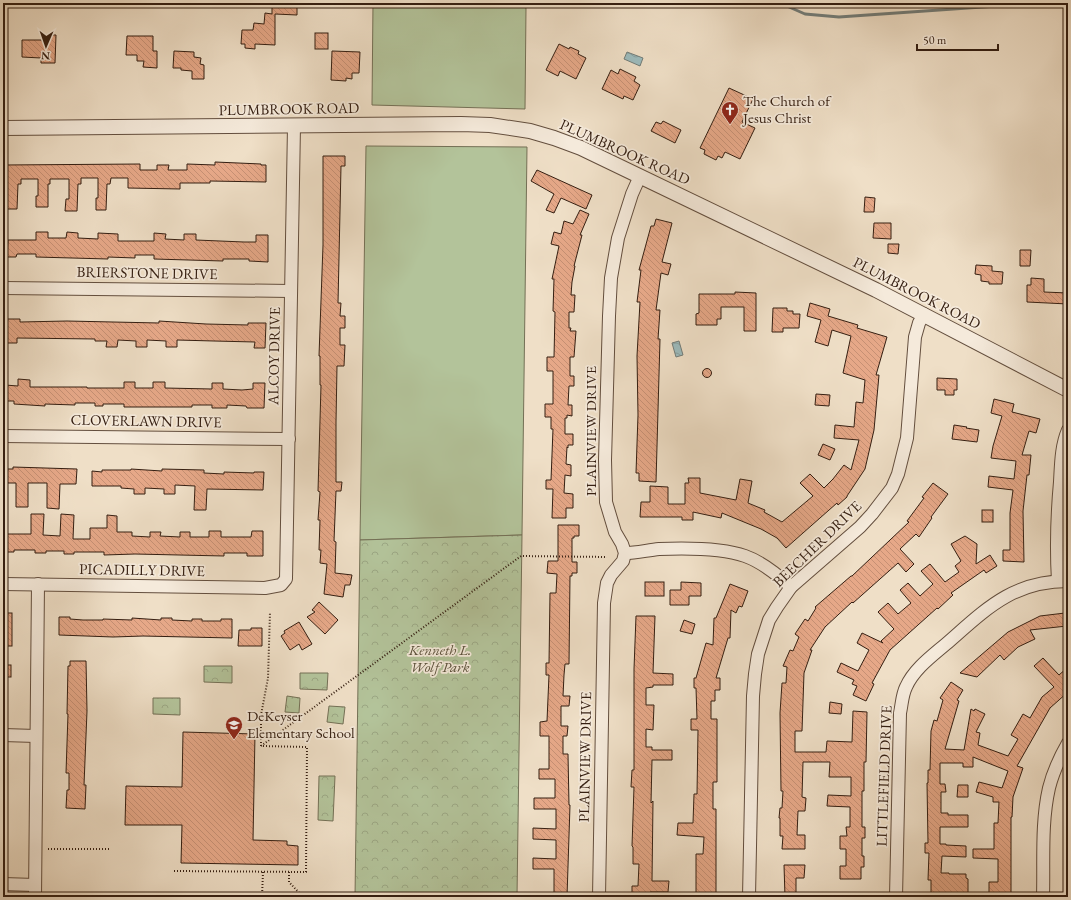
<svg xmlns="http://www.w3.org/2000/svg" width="1071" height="900" font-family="'EB Garamond',serif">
<defs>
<pattern id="park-crowns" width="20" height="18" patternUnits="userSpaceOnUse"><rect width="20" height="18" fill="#b3c39a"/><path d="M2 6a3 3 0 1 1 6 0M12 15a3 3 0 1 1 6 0" fill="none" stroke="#9ba784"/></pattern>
<pattern id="water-waves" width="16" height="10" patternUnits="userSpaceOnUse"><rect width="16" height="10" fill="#9cbbbd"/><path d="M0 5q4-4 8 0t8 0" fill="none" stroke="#87a0a1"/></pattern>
<pattern id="building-back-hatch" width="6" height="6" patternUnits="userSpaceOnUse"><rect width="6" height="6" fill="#e6a888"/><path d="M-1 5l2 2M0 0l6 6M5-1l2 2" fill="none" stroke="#c69074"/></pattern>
</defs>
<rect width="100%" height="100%" fill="#efdfc7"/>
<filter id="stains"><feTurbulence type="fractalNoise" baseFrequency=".005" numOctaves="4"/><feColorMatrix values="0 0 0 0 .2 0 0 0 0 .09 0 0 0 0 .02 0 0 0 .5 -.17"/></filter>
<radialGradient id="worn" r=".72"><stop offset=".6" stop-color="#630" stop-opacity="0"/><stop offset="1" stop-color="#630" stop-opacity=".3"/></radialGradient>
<g fill="#b3c39a" stroke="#747056">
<path d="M373,3H511L526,8L525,109L372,105Z"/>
<path d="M366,146L527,147L522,535L360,540Z"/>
</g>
<g fill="url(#park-crowns)" stroke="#747056">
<path d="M522,535L517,897H355L360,540Z"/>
<path d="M204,666H232V683L204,682Z"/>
<path d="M300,673H328L327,690L300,689Z"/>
<path d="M287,696L300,698L299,713L285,712Z"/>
<path d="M153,698H180V715L153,714Z"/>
<path d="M329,706L345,707L343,724L327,722Z"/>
<path d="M319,776H335L333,821L318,820Z"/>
</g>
<g fill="url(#water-waves)" stroke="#727c78">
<path d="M627,52L643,58L640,66L624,59Z"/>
<path d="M679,341L683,355L676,357L672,343Z"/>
</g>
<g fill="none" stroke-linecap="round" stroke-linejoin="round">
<path stroke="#727c78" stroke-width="3" d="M780,3L805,14L839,17L1040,3"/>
</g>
<g fill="url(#building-back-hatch)" stroke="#341e11">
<path d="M272,3H297V15L275,14V45L255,44V49L245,48V44H241L242,30H253L254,23L264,24L265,13L272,14Z"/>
<rect x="315" y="33" width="13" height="16"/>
<path d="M43,35H56L55,63H41V58L22,57V40H43Z"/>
<path d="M127,36H153V51H157V68L143,67L144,61H137V55H126Z"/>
<path d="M559,44L569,49L570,47L579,51L578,54L586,58L576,79L560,71L558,76L546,70Z"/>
<path d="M174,51L194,52V57L201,58L200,64L204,65V79H192V71L181,70V68H173Z"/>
<path d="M332,51L360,52L359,73H352V79L346,78V81L331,80Z"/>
<path d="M620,69L636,77L634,81L640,85L633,100L624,96L623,99L602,89L611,70L618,74Z"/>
<path d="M729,88L753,99L742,122L755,128L740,159L725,152L722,158L718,156L716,160L704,154L705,150L700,148Z"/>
<path d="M663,121L681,130L675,143L651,131L656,122L661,124Z"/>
<path d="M323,156H345V166H341L338,303H341L340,316H345V328H340V345H345L344,366H337L336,422V482H342L341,491H336L334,541L336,542L335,573L352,575L350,585H345L343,597L324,594L327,564L320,563L321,550H319L320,520H318L320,492L318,491L321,385H320V356H319L323,245Z"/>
<path d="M215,162L261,164V165H266V182L210,181V183H180V189L128,188V178H111L110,184H107L106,210H96V198H98V178H81V184H78L77,211H65L66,199H69V179H50V184H48V207H36V196H38V179H21V184H18L17,209H6V204H3V165L140,164V170H157V165H169L168,170H187V164L215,165Z"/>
<path d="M537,170L592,195L586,209L561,198L554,213L546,210L554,194L531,181Z"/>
<path d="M865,197L875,198L874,212H864Z"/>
<path d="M580,210L589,214L580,235H582L574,266H575L572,282L571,295H575L574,312H569V328H571L570,331H576L574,357H570V376H574V386H569L568,405H572V416L567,415V418H565V434H573V445H568V448L567,447L566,464L571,465V476L565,475L564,493L573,494V508H566V518H552L553,489H546V480H551L553,429H551V417H545V404H553V371H547V357H554L555,312L553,311L554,279H552L559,246L551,244L554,232L561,234L564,221L573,224Z"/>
<path d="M656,219L672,223L662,262L671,264L668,275L661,273L656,310H660L658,339H660L656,482L639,481V473H636L638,415L637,356L640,302H637L641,270H639L651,226H654Z"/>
<path d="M874,223H891V239L873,238Z"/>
<path d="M36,232H48V238H66L67,232L78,233V238L98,239V233L118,234V241H154V233L166,234L165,239L184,240V234H196V240L244,242H256V235H268V262L249,261V259H223V261L154,259V255H135V258L108,257V259L36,257V254H17L16,257H7L8,240H36Z"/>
<path d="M888,244H899L898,254L888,253Z"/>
<path d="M1020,250H1031L1030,266H1020Z"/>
<path d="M976,265L992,266V271L1003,272L1002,284H989V282L981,281V275L975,274Z"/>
<path d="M1031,278L1044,279V292L1068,293V304L1027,302V285H1031Z"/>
<path d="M735,292L756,293V331H744V307H721V319H717V325H696V314L699,313V294H735Z"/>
<path d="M810,303L830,309L828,316L858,325L857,328L887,337L876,375H879L874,430L865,469L847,496V497L838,505L837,503L786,548L777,538L761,529L722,513L721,518L693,512V520H682V517H640L641,502H650V486L668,487V504H685V483H689L688,478H700V493L736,500L740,479L752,481L748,503L765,510L764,512L782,522L813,496L800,483L810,474L824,488L833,479L844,465L851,470L859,440L834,438L835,425L854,427L856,402L863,403L865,380L843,373L851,336L832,330L828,346L815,342L821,320L807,316Z"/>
<path d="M773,308H787V311H793V314H800L799,328H783V332H772Z"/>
<path d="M6,319H20V322L67,321L159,323V321L206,324L248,325V323H266L265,348H254L255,342L214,341L177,340V347H166V341L147,340V347H136V341L118,340L117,347H106L107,341H95V339L17,338V343H6Z"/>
<circle cx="707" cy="373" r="4.5"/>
<path d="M937,378L957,379V390H954V395H945V390H937Z"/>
<path d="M18,379L30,380V387H87V388H124V382H135V388H153V382H165V388L212,389V383H223V389L242,390L253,389V383H265L264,408H247L246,406L227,405V408H212V405H192V407H124V404H103V406H95V403H75V405L45,404V406L14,404V401H5V385L18,386Z"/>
<path d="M816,394L830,395L829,406L815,405Z"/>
<path d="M994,399L1014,404L1012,412L1040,419L1036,433L1029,431L1022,455H1031L1029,475H1027L1023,511L1024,562L1003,561V550H1010V513L1013,490L988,487L989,476L1014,479L1016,461L991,458L993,446L1002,416L991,413Z"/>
<path d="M954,425L967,427L966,428L979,430L977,442L952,439Z"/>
<path d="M823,444L835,449L830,460L818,455Z"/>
<path d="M13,467L77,469L76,484H60L59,509L47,508V483H28V507H16V483H3V469H13Z"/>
<path d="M131,469L162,471V469L204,470V473L224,474V472L254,473V472H264L263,490L207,489L206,510H194L195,486L175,485V494H164V489L145,488V494H134V489L121,488V486H92V471L102,472V470H131Z"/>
<path d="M933,483L948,494L931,517L932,518L919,537L916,534L900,549L914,564L906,572L898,563L853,603L852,602L825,627L810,650H812L804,673L802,731H795V752H826L827,741L852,742L853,711L867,712L866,762H864V791H862V827H865V838H862V856H864V867H861V879H840V866H846V849H840V836H847L846,827H850V807L827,806L828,795L851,796V777H829L830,762H803L802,797L806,798L805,811H798L797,835H805V849H782L783,836H780V818H779L780,808H782L783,791H781L780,713L782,683H786L787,667L783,666L790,650L793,651L799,637L795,634L805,619L808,621L816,608L815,607L851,576H852L909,522L907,521L924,498L922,497Z"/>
<rect x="982" y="510" width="11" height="12"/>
<path d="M31,514H44L43,535L60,536L61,514L74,515L73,539H90V528H107V515L117,516V532H132V536L150,537V532H161L160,536L180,537V532H190V537H209V531H221V537H251L252,531H263V556H247V553H224V556L135,554L104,555V552H74V554H64V551H46V553H35V550H14V552H3V534H31Z"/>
<path d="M558,525H579V536H574V538H572V562H577V573H572V576H570L569,664H565L564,675L563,696H570L569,706H561V726H568L567,736H563V754H568L569,805H570L567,897H554V869H533V858L556,859V840L533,839V828L556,829V809H534V798H555V779H539V769H549V736H540V722L547,721L549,675H546V663H549L550,593H556L557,574L547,573L548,561H558Z"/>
<path d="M965,536L977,544L976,564L990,555L997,566L986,573L984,570L951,593L953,595L938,609L937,608L890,650L872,683L874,684L866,701L853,695L857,686L852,684L854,680L837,672L841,663L858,671L869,650L857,643L862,633L883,643L881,641L894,629L878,612L888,603L898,614L911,603L900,590L908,583L920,596L933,584L921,571L930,564L945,582L959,572L955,566L961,561L951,544Z"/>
<rect x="645" y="582" width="19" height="14"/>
<path d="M681,582L701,583V596H689V605H670V590H681Z"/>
<path d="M730,584L748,591L742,607L739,606L736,613L731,610L730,638H728L716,678H720V690H715V701H711V719H717V782H713V809H716V897H696V854H703L704,837L677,835L678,823H693L694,794H697L698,730H691V719H697L696,688H694V678H696L706,643L713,645L714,618H716Z"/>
<path d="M319,602L338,620L325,634L307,617L315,612L312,610Z"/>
<rect x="3" y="613" width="9" height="33"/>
<path d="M1065,613L1067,626L1030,630L1035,639L1018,647L1004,660L1000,655L977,677L960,673L1008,632L1040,616Z"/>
<path d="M636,616H655L653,673L673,674V685H653V687L646,688V705H654L653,730L646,729V747H652V750H672V760H652L651,803L653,801L652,881H669L668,892H650V896H645V897H632V886H638L639,864H633V847L632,846L634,787H631L632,770H634V669Z"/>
<path d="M59,617H70V619L83,620H103V619L132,620V618L161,620V618H172V620L192,621V619H202V621H221V619H232V638L143,636L113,637L59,635Z"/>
<path d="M684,620L695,624L692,634L680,631Z"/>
<path d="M299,622L312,644L302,650L299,644L290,650L281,636L285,633L284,631Z"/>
<path d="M251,628H262V646H238L239,630H251Z"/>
<path d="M1043,658L1059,675L1068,667V692L1050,708L1017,766L1023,768L1013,797L1012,817H1011V895H1010V897H989V882H998V859L973,858V849H994V823H998L999,802H993V797L976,792L979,782L1002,788L1008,771L973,757V767H963V763H940V784H945L946,792H941V813H948V815H968V827H940V844H946V845L966,846V857L942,856L941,873H949V874H966V878L968,879V895L931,897V880H928L929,853H925V843H928L927,783H928V770H930L931,731L934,720L937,721L943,700L940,698L951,682L963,690L957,700L959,701L945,749L964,750L971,709L974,711L975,709L985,714L976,732L980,733L978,745L1008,756L1018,739L1011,735L1023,714L1030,718L1042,697L1054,687L1034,666Z"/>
<path d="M70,661H86L87,711L84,785H86L85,809L66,808L67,790H69V773H66L68,714H67L68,666H70Z"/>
<rect x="3" y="665" width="8" height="12"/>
<path d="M830,702L842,704L841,714L829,713Z"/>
<path d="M183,732L255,734L253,840L287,841V845L298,846V865L181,863L182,825H125L126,786L182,787Z"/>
<path d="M958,785H968V797H957Z"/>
<path d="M784,865H805L804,878H796V897H785Z"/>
</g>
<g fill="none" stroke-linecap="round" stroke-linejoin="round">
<defs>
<g id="minor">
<path d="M3,288L291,291"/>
<path d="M3,436L289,439"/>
<path d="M625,553C636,553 648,550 659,549C684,548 722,548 745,556C762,562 778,575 791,587"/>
<path d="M1058,581C1056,548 1057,515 1060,482C1061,465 1061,446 1068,430"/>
<path d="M3,584L265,588L281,585L286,579L294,126"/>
<path d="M3,735L36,736"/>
<path d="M3,884L35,885"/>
<path d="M35,897L38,584"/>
<path d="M599,897L604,603L607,583L611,575L623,561L625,553L622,544L615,532L606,502L605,460L609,316L611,278L618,238L632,194L640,176"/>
<path d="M749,897L753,696L755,674L758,654L769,620L777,607L791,587L860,527L872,514L892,488L898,474L907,438L915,337L919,323L924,314"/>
<path d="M896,897L900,713C902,704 902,695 906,687C914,669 932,656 946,644C985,610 1012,581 1068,581"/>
<path d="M1043,897C1044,861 1041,823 1049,788C1053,772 1060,757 1068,743"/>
</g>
<path id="tertiary" d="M3,128L461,124L490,125L530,131L554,138L581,148L876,290L1068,390"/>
</defs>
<use href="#minor" stroke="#634e3e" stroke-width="14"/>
<use href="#tertiary" stroke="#634e3e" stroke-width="16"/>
<g stroke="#341e11" stroke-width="2" stroke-dasharray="1 2" stroke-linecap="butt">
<path d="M261,746L521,556L607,557"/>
<path d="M261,746V715L268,678L270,612"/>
<path d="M48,849H111"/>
<path d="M174,871L306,872L307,747L262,746"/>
<path d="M289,872V882L303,897"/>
<path d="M262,897L263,872"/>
</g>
<use href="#minor" stroke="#f5eadb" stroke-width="12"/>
<use href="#tertiary" stroke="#f5eadb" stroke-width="14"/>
</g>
<defs>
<symbol id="church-pin" viewBox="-11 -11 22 30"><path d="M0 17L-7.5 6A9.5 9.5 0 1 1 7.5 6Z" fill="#8f2418" stroke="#f5eadb"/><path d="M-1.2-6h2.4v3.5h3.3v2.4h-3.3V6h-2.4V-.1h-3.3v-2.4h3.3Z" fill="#fff"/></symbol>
<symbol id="school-pin" viewBox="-11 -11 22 30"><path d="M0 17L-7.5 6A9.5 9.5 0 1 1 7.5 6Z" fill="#8f2418" stroke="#f5eadb"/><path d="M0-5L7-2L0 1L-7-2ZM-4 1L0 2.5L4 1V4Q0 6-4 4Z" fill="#fff"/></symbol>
</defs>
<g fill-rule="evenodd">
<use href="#church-pin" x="720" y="100" width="20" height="27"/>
<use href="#school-pin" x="224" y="715" width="20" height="27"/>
</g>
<g text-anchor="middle" stroke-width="3.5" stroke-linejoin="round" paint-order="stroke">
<g font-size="15" fill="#341e11" stroke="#f5eadb" text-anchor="start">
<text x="743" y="106">The Church of<tspan x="743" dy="17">Jesus Christ</tspan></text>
<text x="247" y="721">DeKeyser<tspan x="247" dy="17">Elementary School</tspan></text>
</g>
<g font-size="15" fill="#341e11" stroke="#f5eadb">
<text transform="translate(289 109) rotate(-1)" y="5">PLUMBROOK ROAD</text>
<text transform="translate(625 152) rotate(24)" y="5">PLUMBROOK ROAD</text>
<text transform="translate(147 273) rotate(1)" y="5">BRIERSTONE DRIVE</text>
<text transform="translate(917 293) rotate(27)" y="5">PLUMBROOK ROAD</text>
<text transform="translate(274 356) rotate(-89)" y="5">ALCOY DRIVE</text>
<text transform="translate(146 421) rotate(1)" y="5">CLOVERLAWN DRIVE</text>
<text transform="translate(591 431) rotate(-90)" y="5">PLAINVIEW DRIVE</text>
<text transform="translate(817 544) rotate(-44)" y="5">BEECHER DRIVE</text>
<text transform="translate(142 570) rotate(1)" y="5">PICADILLY DRIVE</text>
<text transform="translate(585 757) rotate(-89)" y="5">PLAINVIEW DRIVE</text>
<text transform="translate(884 776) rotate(-88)" y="5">LITTLEFIELD DRIVE</text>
</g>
<g font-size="15" font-style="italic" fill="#5a503a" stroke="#f5eadb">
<text x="440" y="655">Kenneth L.<tspan x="440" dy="17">Wolf Park</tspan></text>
</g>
</g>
<rect width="1071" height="900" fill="none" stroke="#efdfc7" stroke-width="16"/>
<rect x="4" y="4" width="1063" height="892" fill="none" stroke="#341e11" stroke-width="2"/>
<rect x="8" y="8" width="1055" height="884" fill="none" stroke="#341e11"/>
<g transform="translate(46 46) rotate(182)" stroke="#f5eadb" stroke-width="3" paint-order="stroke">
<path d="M0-3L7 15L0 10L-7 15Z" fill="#341e11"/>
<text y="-6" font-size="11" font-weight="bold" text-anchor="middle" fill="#341e11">N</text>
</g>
<path d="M917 44v6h81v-6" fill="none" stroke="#341e11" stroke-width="2"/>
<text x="923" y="44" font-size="12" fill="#341e11" stroke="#f5eadb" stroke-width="3" paint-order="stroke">50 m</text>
<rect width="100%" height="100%" filter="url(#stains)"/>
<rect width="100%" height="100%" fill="url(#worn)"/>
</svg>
